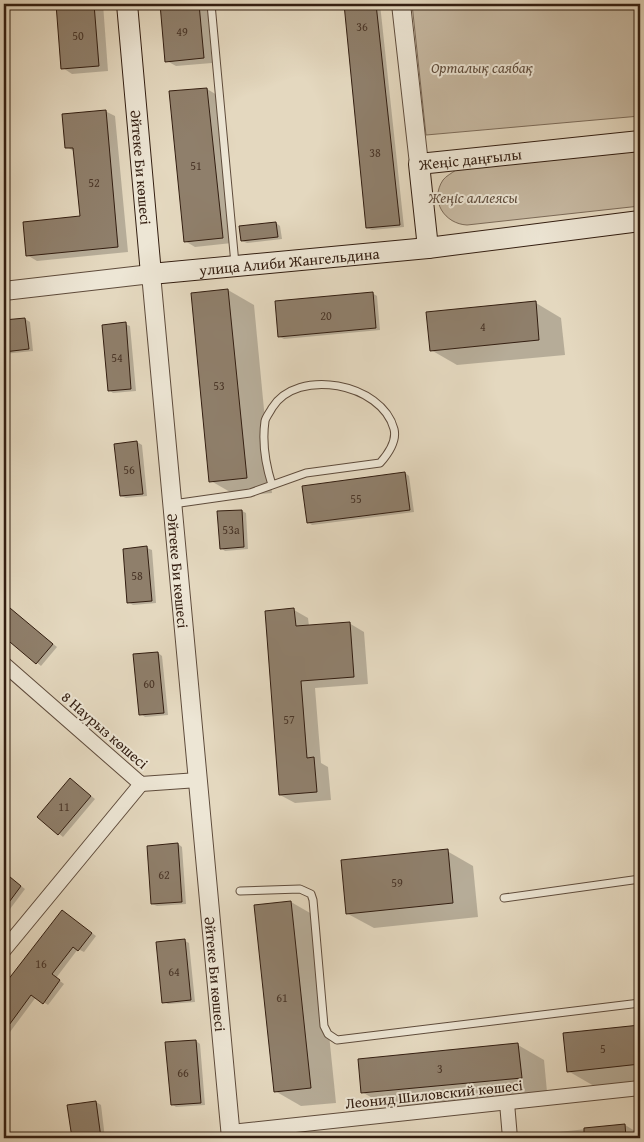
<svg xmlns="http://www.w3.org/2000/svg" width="644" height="1142" viewBox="0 0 644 1142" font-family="'Gentium Book Plus',serif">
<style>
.green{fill:#c6b8a1;stroke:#7c6b59}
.shadow{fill:#0003}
.building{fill:#8f7f6b;stroke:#331e11}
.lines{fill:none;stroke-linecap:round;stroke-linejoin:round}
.service-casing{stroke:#5f4c3c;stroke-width:9}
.minor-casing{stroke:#5f4c3c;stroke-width:16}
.tertiary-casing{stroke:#5f4c3c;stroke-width:20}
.secondary-casing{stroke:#331e11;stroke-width:22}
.service{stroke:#ede6d5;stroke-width:7}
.minor{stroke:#ede6d5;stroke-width:14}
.tertiary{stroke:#ede6d5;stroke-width:18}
.secondary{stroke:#ede6d5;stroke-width:20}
.labels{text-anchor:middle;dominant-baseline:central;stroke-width:4;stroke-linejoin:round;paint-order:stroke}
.number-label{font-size:12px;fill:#4a3628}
.park-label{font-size:15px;font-style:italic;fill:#5f4c3c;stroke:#ede6d5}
.street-label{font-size:15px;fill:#331e11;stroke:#ede6d5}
</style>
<rect width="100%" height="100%" fill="#e4d8bf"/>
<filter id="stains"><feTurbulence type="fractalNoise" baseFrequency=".004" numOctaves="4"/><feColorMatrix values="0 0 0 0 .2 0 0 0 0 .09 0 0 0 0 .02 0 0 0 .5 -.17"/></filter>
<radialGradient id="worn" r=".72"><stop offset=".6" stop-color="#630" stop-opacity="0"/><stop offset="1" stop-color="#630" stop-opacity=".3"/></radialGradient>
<g class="green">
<path d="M412,4H640V116L426,135Z"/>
<path d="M640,151V206L467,225C445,224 429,201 443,180C446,176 452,173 456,170Z"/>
</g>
<g class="shadow">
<path d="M58,4H103L108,71L72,74L63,68Z"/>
<path d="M161,4H207L212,63L176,66L167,61Z"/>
<path d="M345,4H380L404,227L372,230L367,228Z"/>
<path d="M207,89L217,95L232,243L195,247L185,241L170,93Z"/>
<path d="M105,111L115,116L128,252L37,261L27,255L81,217L75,152L67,147Z"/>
<path d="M276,223L280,226L282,239L247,243L242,241Z"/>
<path d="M228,290L254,305L272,493L237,496L211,481L192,294Z"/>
<path d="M372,293L377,296L380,330L284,339L280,337Z"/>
<path d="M536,303L561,318L565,355L457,365L431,350Z"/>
<path d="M25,319L30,322L33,351L4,354V322Z"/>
<path d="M125,324L130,326L136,391L113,393L109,390Z"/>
<path d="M137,442L142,445L147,496L126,498L121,496Z"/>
<path d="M405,473L409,476L414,512L312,525L308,522Z"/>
<path d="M242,511L246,513L248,549L225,551L221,548Z"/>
<path d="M147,548L152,550L156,603L133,605L128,602Z"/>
<path d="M6,606L57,647L41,666L4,635V609Z"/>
<path d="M294,610L308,618L309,626L349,623L364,632L368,684L315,688L321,763L328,767L331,800L295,803L280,795Z"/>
<path d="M158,653L162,656L168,715L145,717L141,714Z"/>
<path d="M74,782L95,799L63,837L39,817Z"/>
<path d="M178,844L182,847L186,904L157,906L152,904Z"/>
<path d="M447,851L473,866L478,917L374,928L348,914Z"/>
<path d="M4,873L25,889L4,917Z"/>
<path d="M291,902L317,917L336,1103L301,1106L275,1091Z"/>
<path d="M66,914L96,936L84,952L78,949L56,978L64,984L48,1005L36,997L4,1040V994Z"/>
<path d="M185,941L189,943L195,1002L168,1004L164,1002Z"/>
<path d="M640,1026V1081L594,1086L568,1071L565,1034Z"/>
<path d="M196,1041L200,1044L205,1105L176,1107L172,1104Z"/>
<path d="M518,1045L544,1060L547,1092L388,1107L362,1092Z"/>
<path d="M96,1102L101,1105L105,1138H73L68,1106Z"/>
<path d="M625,1125L640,1134V1138H540L539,1134Z"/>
</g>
<g class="building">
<path d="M56,4H94L99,66L61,69Z"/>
<path d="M160,4H199L204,58L165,62Z"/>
<path d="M344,4H376L400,225L366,228Z"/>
<path d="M207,88L223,238L184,242L169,91Z"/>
<path d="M106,110L118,247L26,256L23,222L80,216L73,148H65L62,114Z"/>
<path d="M276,222L278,237L241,241L239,226Z"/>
<path d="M228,289L247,478L209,482L191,293Z"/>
<path d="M373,292L376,328L278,337L275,301Z"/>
<path d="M536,301L539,340L430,351L426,312Z"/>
<path d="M25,318L29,349L4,352V320Z"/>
<path d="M126,322L131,389L108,391L102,325Z"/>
<path d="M137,441L143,494L120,496L114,444Z"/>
<path d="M405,472L410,510L307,523L302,486Z"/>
<path d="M242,510L244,547L220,549L217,511Z"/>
<path d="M147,546L152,601L127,603L123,549Z"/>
<path d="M4,603L53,644L36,664L4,637Z"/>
<path d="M294,608L296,626L350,622L354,677L301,681L307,758L314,757L317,792L279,795L265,611Z"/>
<path d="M158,652L164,713L139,715L133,654Z"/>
<path d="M70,778L91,796L58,835L37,817Z"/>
<path d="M178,843L182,902L151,904L147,846Z"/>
<path d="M448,849L453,903L346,914L341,860Z"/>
<path d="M4,872L21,886L4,909Z"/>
<path d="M291,901L311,1088L274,1092L254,905Z"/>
<path d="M62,910L92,933L78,951L73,947L52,974L60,980L43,1004L31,995L4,1032V985Z"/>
<path d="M185,939L191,1000L162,1003L156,942Z"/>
<path d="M640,1025V1064L567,1072L563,1033Z"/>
<path d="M196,1040L201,1103L171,1105L165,1042Z"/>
<path d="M518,1043L522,1078L361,1093L358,1059Z"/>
<path d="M96,1101L101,1138H72L67,1105Z"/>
<path d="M625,1124L626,1138H584V1128Z"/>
</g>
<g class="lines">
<g class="service-casing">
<g id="service">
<path d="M211,4L235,264"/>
<path d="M4,278L8,290"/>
<path d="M173,504L250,493L306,473L380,463C388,454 397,441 394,429C382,383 297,367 272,408C270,412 266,417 265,421C262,442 266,466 272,485"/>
<path d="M240,891L300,889L311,894L313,900L324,1026L328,1034L337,1040L640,1003"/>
<path d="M504,898L640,879"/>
</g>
</g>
<g class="minor-casing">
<g id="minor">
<path d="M4,664L141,784L198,780"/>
<path d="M4,950L141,784"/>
<path d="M507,1103L510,1138"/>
<path d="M231,1132L640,1088"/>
</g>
</g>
<g class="tertiary-casing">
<g id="tertiary">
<path d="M401,4L419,164"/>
<path id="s1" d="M4,291L151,274L231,1138"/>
</g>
</g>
<g class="secondary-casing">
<g id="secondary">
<path id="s2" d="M127,4L151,274L428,248L640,221"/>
<path id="s3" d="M428,248L419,164L640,141"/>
</g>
</g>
<use href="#service" class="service"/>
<use href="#minor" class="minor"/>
<use href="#tertiary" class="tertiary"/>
<use href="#secondary" class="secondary"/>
</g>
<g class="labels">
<g class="number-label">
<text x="362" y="26">36</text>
<text x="182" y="31">49</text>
<text x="78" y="35">50</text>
<text x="375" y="152">38</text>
<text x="196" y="165">51</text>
<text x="94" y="182">52</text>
<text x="326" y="315">20</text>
<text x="483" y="326">4</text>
<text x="117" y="357">54</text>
<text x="219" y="385">53</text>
<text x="129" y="469">56</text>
<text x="356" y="498">55</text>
<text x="231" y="529">53а</text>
<text x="137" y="575">58</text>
<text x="149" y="683">60</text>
<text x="289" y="719">57</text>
<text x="64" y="806">11</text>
<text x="164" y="874">62</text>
<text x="397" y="882">59</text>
<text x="41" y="963">16</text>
<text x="174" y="971">64</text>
<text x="282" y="997">61</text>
<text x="603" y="1048">5</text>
<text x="440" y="1068">3</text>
<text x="183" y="1072">66</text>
</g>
<g class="park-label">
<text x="482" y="67">Орталық саябақ</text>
<text x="473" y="197">Жеңіс аллеясы</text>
</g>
<g class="street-label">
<text stroke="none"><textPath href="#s3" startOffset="136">Жеңіс даңғылы</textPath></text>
<text stroke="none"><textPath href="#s2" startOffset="164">Әйтеке Би көшесі</textPath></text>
<text stroke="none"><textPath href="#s2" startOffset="410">улица Алиби Жангельдина</textPath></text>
<text stroke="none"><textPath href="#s1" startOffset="446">Әйтеке Би көшесі</textPath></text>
<text transform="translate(105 730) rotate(41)">8 Наурыз көшесі</text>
<text stroke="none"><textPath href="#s1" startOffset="851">Әйтеке Би көшесі</textPath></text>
<text transform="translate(434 1094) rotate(-6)">Леонид Шиловский көшесі</text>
</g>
</g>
<rect width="644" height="1142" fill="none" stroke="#e4d8bf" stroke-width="20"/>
<rect x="5" y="5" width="634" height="1132" fill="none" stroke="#331e11" stroke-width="2.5"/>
<rect x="10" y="10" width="624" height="1122" fill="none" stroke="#331e11"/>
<rect width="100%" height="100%" filter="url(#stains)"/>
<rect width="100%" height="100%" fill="url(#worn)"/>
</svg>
